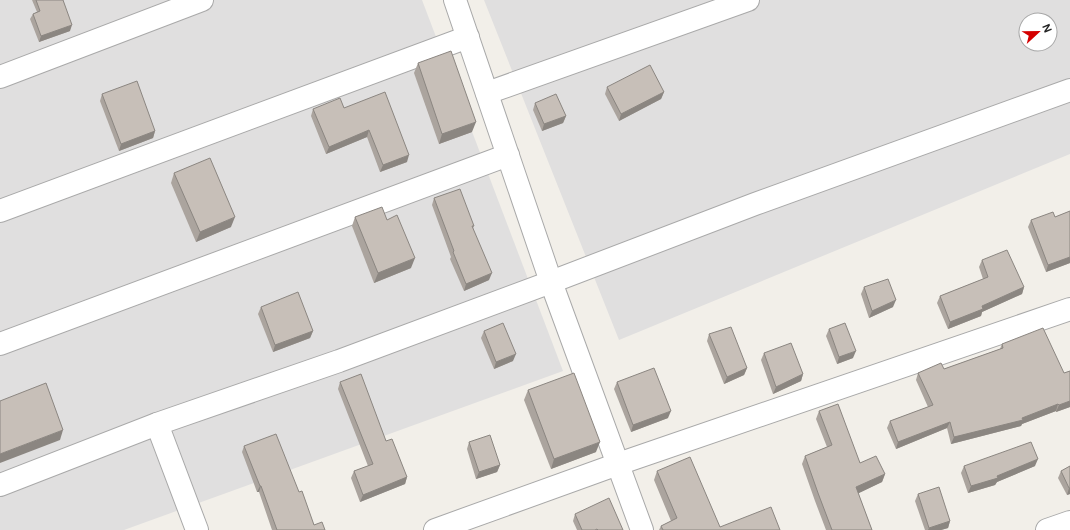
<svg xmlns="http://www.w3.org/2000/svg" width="1070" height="530" viewBox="0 0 1070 530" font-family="'DM Sans',sans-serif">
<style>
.residential{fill:#e0dfdf;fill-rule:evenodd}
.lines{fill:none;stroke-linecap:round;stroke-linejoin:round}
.street-casing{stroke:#a9a9a9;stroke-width:24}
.street{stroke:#fff;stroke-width:22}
.wall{fill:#aba49e}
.shaded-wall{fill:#8b8681}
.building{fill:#c7bfb8;stroke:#8b8681}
</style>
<rect width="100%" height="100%" fill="#f2efe9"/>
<g class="residential">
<path d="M0,0H422L563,371L124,530H0Z"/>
<path d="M484,0H1070V154L619,340ZM1026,20H1050V44H1026Z"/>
</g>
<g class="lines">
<g class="street-casing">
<g id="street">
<path d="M455,0L551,282L642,530"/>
<path d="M0,77L202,0"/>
<path d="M487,93L748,0"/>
<path d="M0,211L468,37"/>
<path d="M0,344L508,155"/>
<path d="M157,424L197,530"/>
<path d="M0,485L157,424L339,361L551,282L755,204L1070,90"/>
<path d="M435,530L618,464L1070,309"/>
<path d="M1047,530L1070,522"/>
</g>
</g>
<use href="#street" class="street"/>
</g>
<g class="wall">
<path d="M32,0H63L70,31L39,42L30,19L33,14L37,12Z"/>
<path d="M418,63L472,132L439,144L414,73Z"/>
<path d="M607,87L664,92L661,99L619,121L605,94Z"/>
<path d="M102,94L155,131L153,138L119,151L100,101Z"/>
<path d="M535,103L566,116L563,123L542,131L533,110Z"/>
<path d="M344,108L407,162L380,172L367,137L326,154L311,116L313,109Z"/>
<path d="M174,173L231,227L196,242L171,183Z"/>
<path d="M434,198L474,226L473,228L489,280L464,291L450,259L451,257L432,205Z"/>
<path d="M1070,211V263L1046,272L1028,227L1031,220L1055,217Z"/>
<path d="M355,217L387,220L411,268L374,283L352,226Z"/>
<path d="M982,260L1024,287L1022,294L982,312L981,316L948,329L937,303L940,296L983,279L979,267Z"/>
<path d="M864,287L893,307L869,318L861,294Z"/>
<path d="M261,307L313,331L310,338L273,352L258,314Z"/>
<path d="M829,329L853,358L837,364L826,336Z"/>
<path d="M484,331L513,361L494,369L481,338Z"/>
<path d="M709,334L747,368L744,375L724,384L707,341Z"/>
<path d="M1002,344L1064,373L1070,371V407L1056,412V411L1022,424L1021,426L951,444L947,428L896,449L887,428L890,421L928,407L916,380L918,373L944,369L1000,349Z"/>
<path d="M764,353L803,374L801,381L773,394L761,360Z"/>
<path d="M340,382L386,441L407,477L405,484L360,502L351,478L354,471L368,466L338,389Z"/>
<path d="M617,382L668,418L631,432L614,389Z"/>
<path d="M528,390L596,452L551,469L524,400Z"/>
<path d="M819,411L860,463L885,474L882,482L858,493L872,530H826L815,501L802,464L805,456L827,447L816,419Z"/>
<path d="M469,442L500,465L497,472L476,479L467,449Z"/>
<path d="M244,446L299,492L314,525L325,530H272L259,492H257L242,452Z"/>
<path d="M964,466H1035L997,482L995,485L968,493L961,473Z"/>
<path d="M1070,466V494L1067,495L1058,478L1061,471Z"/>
<path d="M657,471L720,527L780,530H659L661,526L671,521L654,480Z"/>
<path d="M918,494L950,521L948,528L941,530H925L915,501Z"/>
<path d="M575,514L623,530H577L573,521Z"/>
</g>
<g class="shaded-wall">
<path d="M72,25L70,31L39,42L41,36Z"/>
<path d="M664,92L661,99L619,121L621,114Z"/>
<path d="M566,116L563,123L542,131L544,124Z"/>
<path d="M476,122L472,132L439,144L442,134Z"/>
<path d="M369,130L367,137L326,154L329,147Z"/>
<path d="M155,131L153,138L119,151L121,144Z"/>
<path d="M409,155L407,162L380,172L383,165Z"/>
<path d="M235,217L231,227L196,242L200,232Z"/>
<path d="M1070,257V263L1046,272L1048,265Z"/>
<path d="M415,258L411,268L374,283L378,273Z"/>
<path d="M492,273L489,280L464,291L466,284Z"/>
<path d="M1024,287L1022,294L982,312L981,316L948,329L950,322L982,306Z"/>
<path d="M896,300L893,307L869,318L872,311Z"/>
<path d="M313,331L310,338L273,352L275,345Z"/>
<path d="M856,351L853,358L837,364L839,357Z"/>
<path d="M516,354L513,361L494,369L496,362Z"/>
<path d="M747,368L744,375L724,384L727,377Z"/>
<path d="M803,374L801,381L773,394L776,387Z"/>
<path d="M1070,401V407L1056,412L1059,405Z"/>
<path d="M1058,404L1056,411L1022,424L1021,426L951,444L954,437L1022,418Z"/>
<path d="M671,411L668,418L631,432L633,425Z"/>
<path d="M950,422L947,428L896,449L898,442Z"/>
<path d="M63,430L60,440L0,463V454Z"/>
<path d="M600,442L596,452L551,469L554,459Z"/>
<path d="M1038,459L1035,466L997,482L995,485L968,493L971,486Z"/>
<path d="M500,465L497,472L476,479L479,472Z"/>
<path d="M885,474L882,482L853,496L856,487Z"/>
<path d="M407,477L405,484L360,502L363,495Z"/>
<path d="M260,486H261L259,492H257Z"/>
<path d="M1069,488H1070V494L1067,495Z"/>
<path d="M950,521L948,528L941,530H928L929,528Z"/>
</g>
<g class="building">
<path d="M36,0H63L72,25L41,36L33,14L40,11Z"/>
<path d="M451,51L476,122L442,134L418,63Z"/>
<path d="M650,65L664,92L621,114L607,87Z"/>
<path d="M137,81L155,131L121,144L102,94Z"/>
<path d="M385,92L409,155L383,165L369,130L329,147L313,109L340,98L344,108Z"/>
<path d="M556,94L566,116L544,124L535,103Z"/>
<path d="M210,158L235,217L200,232L174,173Z"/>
<path d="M460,189L474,226H472L492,273L466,284L453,252L454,251L434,198Z"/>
<path d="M382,207L387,220L397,215L415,258L378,273L355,217Z"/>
<path d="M1070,211V257L1048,265L1031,220L1053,212L1055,217Z"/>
<path d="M1007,250L1024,287L982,306L983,309L950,322L940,296L988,277L982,260Z"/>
<path d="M888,279L896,300L872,311L864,287Z"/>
<path d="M298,292L313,331L275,345L261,307Z"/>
<path d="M503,323L516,354L496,362L484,331Z"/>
<path d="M845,323L856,351L839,357L829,329Z"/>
<path d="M731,327L747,368L727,377L709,334Z"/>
<path d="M1043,328L1064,373L1070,371V401L1059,405L1058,404L1022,418L1023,420L954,437L950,422L898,442L890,421L933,405L918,373L941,363L944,369L1003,348L1002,344Z"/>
<path d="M791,343L803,374L776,387L764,353Z"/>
<path d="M654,368L671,411L633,425L617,382Z"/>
<path d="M574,373L600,442L554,459L528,390Z"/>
<path d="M361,374L386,441L392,439L407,477L363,495L354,471L373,464L340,382Z"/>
<path d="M46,383L63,430L0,454V401Z"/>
<path d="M838,404L860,463L876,456L885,474L856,487L872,530H832L818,493L805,456L832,445L819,411Z"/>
<path d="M276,434L299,492L302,491L314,525L322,522L325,530H277L261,486H260L244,446Z"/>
<path d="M490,435L500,465L479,472L469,442Z"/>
<path d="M1031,442L1038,459L997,476L998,478L971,486L964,466Z"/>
<path d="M690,457L720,527L771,507L780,530H663L661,526L677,518L657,471Z"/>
<path d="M1070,466V488H1069L1061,471Z"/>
<path d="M939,487L950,521L929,528L918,494Z"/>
<path d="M609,498L623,530H598L597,529L595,530H582L575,514Z"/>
</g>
<g transform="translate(1038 32) rotate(68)"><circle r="19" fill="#ffffff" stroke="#a7a7a7"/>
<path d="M0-3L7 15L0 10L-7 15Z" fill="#d40000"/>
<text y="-6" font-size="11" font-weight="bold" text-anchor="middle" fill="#222222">N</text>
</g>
</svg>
